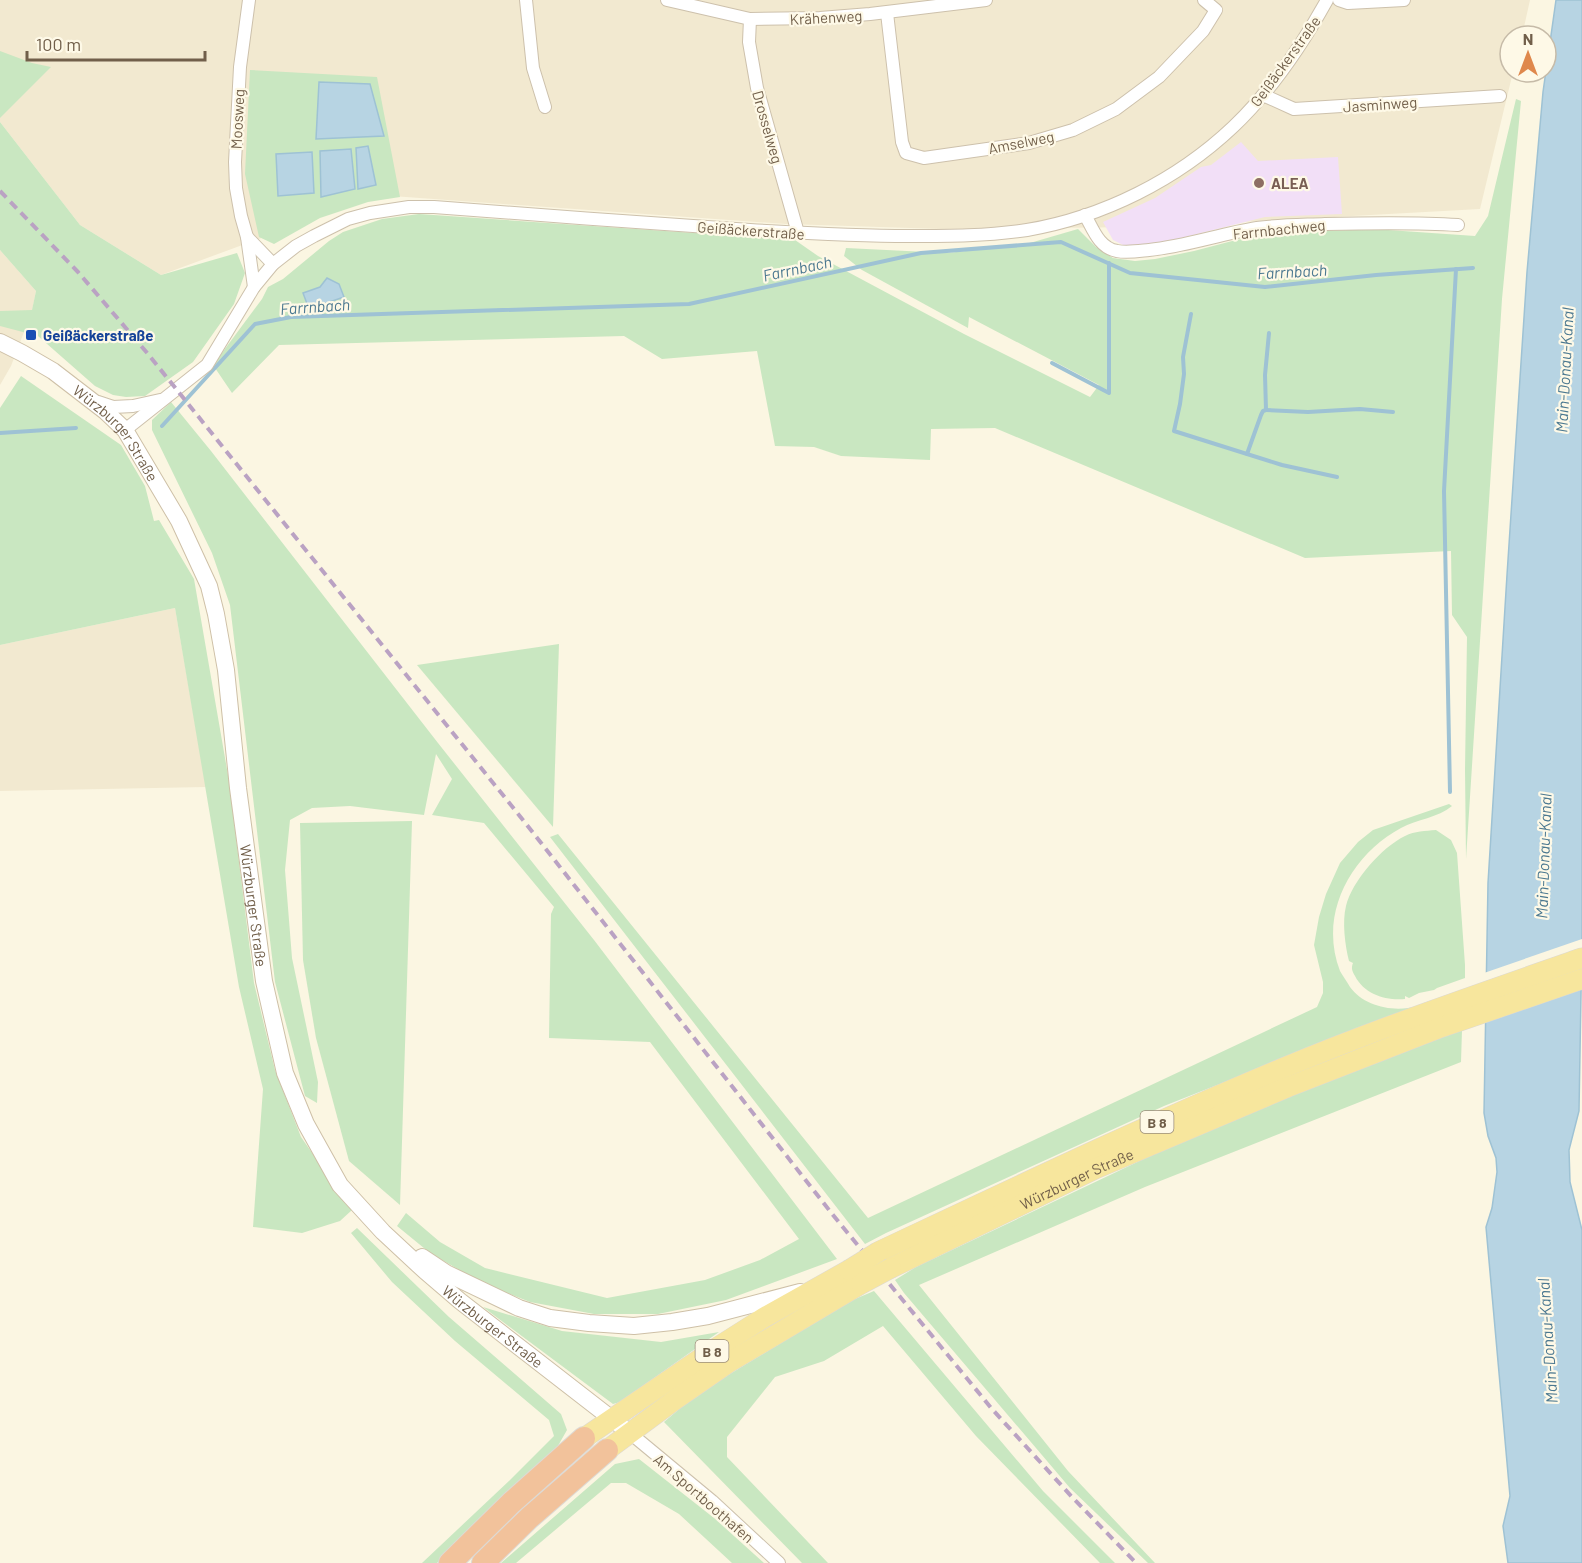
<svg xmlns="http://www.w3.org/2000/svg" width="1582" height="1563" viewBox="0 0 1582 1563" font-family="Barlow,sans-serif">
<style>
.residential{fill:#f2e9d0}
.education{fill:#f2dff7}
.green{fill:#c9e7c1}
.water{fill:#b7d4e3;stroke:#9ec2d4;stroke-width:1.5}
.pier{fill:#fbf6e2}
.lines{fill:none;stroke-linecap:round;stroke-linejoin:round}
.stream{stroke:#9ec2d4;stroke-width:4}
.street-casing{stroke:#cdc1ac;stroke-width:14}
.secondary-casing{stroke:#cec0a7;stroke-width:18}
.primary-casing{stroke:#ddd9d4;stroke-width:21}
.highway-casing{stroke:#ddd9d4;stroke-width:24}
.street{stroke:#fff;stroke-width:12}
.secondary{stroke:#fff;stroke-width:16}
.primary{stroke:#f7e69d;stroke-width:20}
.highway{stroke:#f2c29b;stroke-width:22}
.rail{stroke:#baa2c3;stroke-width:4;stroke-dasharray:9 6;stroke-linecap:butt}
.primary-bridge-casing{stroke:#ddd9d4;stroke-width:21;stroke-linecap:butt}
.primary-bridge{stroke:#f7e69d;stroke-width:20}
.education-dot{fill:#8d6e63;stroke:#fef9e7;stroke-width:2}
.transit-dot{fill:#1a4fb4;stroke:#fef9e7;stroke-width:2}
.labels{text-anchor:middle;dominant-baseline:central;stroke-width:4.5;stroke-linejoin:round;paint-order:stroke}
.shield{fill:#fef9e7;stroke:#9b8d79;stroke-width:1.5}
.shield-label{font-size:14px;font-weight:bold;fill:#715f4a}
.street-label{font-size:15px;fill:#715f4a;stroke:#fef9e7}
.education-label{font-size:15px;font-weight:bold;fill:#785e54;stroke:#fef9e7;text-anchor:start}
.transit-label{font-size:15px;font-weight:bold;fill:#164399;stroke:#fef9e7;text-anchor:start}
.water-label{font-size:16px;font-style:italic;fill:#4b7890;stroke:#fef9e7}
</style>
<rect width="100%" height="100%" fill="#fbf6e2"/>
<g class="residential">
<path d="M0,0H1530L1522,36H1510V72H1513L1480,209L1148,227L942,229L786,224L378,195L161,275L80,225L0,122Z"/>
<path d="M0,250L36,291L32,311L11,366L0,385Z"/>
<path d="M175,608L206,787L0,791V645Z"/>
</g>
<path class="education" d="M1241,142L1258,161L1338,157L1342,214L1265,217L1173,240L1129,248L1113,240L1103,222L1155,198L1201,167L1211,165Z"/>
<g class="green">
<path d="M0,51L32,63L51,67L0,118Z"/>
<path d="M250,70L377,77L400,197L368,202L320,218L274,244L259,237L245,174Z"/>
<path d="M1516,99L1521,101L1502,299L1466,859L1465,770L1467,637L1452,615L1451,551L1305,558L995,428L931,429L930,460L841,456L814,447L775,446L757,351L662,359L624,336L279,345L232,393L213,365L262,299L268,287L283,279L329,241L343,232L382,219L419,214L795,240L818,256L964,334L1090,397L1099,385L969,317L968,328L862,270L844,256L846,248L947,253L1023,245L1078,229L1096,247L1113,258L1135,261L1155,259L1194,251L1236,240L1276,233L1374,229L1475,236L1488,216Z"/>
<path d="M0,122L80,225L161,275L237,253L245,273L234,304L193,362L145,396L126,397L113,395L95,386L38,336L0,326V311L32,310L36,291L0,250Z"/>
<path d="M21,376L121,445L145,486L154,521L159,520L194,579L229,781L254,983L275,1070L301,1137L352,1210L340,1221L302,1233L253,1227L263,1089L239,987L175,608L0,645V408Z"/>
<path d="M171,402L211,451L438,743L594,940L837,1259L726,1300L658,1314H594L530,1302L482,1283L430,1253L397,1226L406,1213L440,1242L485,1268L607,1298L705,1280L760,1260L799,1239L650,1042L549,1038L551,914L554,907L484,823L432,815L452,779L436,754L424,815L350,806L312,808L290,820L285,870L292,958L318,1082L317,1103L305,1096L275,982L230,605L212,553L152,430V420Z"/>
<path d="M559,644L553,827L417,665Z"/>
<path d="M1449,804L1452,806C1438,818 1417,819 1401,828C1351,855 1318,914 1340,971C1343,976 1347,982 1350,987C1362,1004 1387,1011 1408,1008C1415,1007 1423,1004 1430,1001L1164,1106L886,1233L865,1244L550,837L558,834L868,1218L1317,1007L1323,993V982L1314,945L1319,917L1326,894L1340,863L1358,842L1373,830Z"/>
<path d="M412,821L400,1205L349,1161L316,1038L303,960L300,823Z"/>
<path d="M1436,830L1451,840L1457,853L1465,965V978L1437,988L1434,990L1419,993L1409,998L1405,996V999C1386,1001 1364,994 1355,976C1352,971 1351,968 1353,963L1349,961C1345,945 1342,922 1346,906C1352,881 1382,847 1405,836C1415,831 1425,831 1436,830Z"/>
<path d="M1462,1030L1461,1062L1145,1187L919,1285L1068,1471L1155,1563H1148L1070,1488L904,1293L895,1280L916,1267L1167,1148L1344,1074Z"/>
<path d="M357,1228L449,1317L561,1414L567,1430L555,1451L437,1563H422L510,1480L554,1436L549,1420L455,1341L392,1282L351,1233Z"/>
<path d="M874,1291L1043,1491L1115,1563H1100L976,1436L883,1326L824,1361L775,1377L727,1437V1457L828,1563H802L664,1422L697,1394L848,1302Z"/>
<path d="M483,1307L562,1331L661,1342L719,1332L620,1402L613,1404Z"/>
<path d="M639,1459L714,1518L764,1563H732L679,1514L626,1483H611L516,1563H501L615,1464Z"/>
</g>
<g class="water">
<path d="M1556,0H1582V936L1579,1111L1569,1150L1570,1182L1582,1230V1563H1508L1503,1526L1510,1496L1486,1227L1492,1208L1497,1172L1496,1158L1488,1136L1484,1113L1488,883L1507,575L1527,272L1543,92Z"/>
<path d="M319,82L370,84L384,136L316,139Z"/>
<path d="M368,146L376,185L358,189L356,148Z"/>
<path d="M351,149L355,189L321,197L320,151Z"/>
<path d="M312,152L314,193L278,196L276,154Z"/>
<path d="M327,278L339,284L344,297L309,309L303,293L320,287Z"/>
</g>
<path class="pier" d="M1582,939V988L1483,1023L1484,973Z"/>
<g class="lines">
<g class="stream">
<path d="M1191,314L1183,357L1184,374L1180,404L1174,431L1282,465L1337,477"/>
<path d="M1052,363L1109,393V263"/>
<path d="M1266,410L1308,412L1360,409L1393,412"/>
<path d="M162,426L255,324L291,317L689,304L921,253L1061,242L1130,273L1265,287L1376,275L1473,268"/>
<path d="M0,433L76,428"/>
<path d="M1247,454L1261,415L1263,411L1266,410L1265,375L1269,333"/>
<path d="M1450,792L1444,491L1456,269"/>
</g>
<g class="street-casing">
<g id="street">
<path d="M249,0L240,67L235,162L236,188L241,216L247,237L254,287"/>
<path d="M526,0L533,68L545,107"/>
<path d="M667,0L750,19L820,18L870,14L986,0"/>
<path d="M1339,0L1348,3L1404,0"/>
<path d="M887,13L902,142L906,153L924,158L1029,143L1073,130L1116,109L1159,77L1203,31L1216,10L1204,0"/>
<path d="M750,19L749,42L757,88L798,233"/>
<path d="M1263,95L1294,109L1500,96"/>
<path d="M1085,215C1093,229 1099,248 1117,251C1127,253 1139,251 1149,250C1186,246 1220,234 1257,228C1279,225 1302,225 1325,224C1369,223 1414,222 1458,225"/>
<path d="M247,237L273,264"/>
<path d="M98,402L113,407L133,406L160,400"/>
<path d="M125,430L207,365L254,287L273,264L296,246L314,236L348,219L370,213L409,207H434C539,215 645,223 750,230C803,233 856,236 909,236C948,236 988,236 1027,230C1103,217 1177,180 1233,127C1271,91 1302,45 1327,0"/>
<path d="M630,1433L712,1501L779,1563"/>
</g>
</g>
<g class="secondary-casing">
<g id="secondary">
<path id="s1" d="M0,342L22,353L53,371L105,411L125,430L179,521L209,586L216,614L226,670L238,788L264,981L285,1073L306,1124L340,1185L383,1232L425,1271L460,1301L630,1433"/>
<path d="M422,1257L446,1273L519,1308L550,1318L589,1323L634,1326L672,1322L708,1316L800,1292"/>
</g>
</g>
<g class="primary-casing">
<g id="primary">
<path d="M878,1252C1012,1189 1146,1125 1283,1068C1381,1027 1482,993 1582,958"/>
<path id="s2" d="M891,1268L1097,1168L1288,1087L1442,1027L1582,979"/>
<path d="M584,1438L713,1350L765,1317L849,1270"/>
<path d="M607,1450L676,1399L728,1363L861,1284"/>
</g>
</g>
<g class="highway-casing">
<g id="highway">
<path d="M450,1563L511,1503L584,1438"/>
<path d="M483,1563L529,1518L607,1450"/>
</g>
</g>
<use href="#street" class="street"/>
<use href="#secondary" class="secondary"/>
<use href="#primary" class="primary"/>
<use href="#highway" class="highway"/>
<path class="rail" d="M0,191L78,272L148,354L527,825L833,1215L992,1409L1072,1497L1136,1563"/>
<g class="primary-bridge-casing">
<g id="primary-bridge">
<path d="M849,1270L878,1252"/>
<path d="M861,1284L891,1268"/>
</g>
</g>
<use href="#primary-bridge" class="primary-bridge"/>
</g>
<circle class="education-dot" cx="1259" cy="183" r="6"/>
<rect class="transit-dot" x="25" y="329" width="12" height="12" rx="3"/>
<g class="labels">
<g class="shield">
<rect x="1140.5" y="1111" width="33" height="22" rx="4.5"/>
<rect x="695.5" y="1340" width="33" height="22" rx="4.5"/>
</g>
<g class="shield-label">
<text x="1157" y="1122">B 8</text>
<text x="712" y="1351">B 8</text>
</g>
<g class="street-label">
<text transform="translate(826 17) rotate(-3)">Krähenweg</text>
<text transform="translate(1285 61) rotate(-54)">Geißäckerstraße</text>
<text transform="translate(1380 104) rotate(-4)">Jasminweg</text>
<text transform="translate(237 119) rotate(-87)">Moosweg</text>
<text transform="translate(768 127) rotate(74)">Drosselweg</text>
<text transform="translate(1021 142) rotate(-11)">Amselweg</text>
<text transform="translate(1279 229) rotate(-6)">Farrnbachweg</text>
<text transform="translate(751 230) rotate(4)">Geißäckerstraße</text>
<text stroke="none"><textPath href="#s1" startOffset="150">Würzburger Straße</textPath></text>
<text stroke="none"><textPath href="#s1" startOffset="654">Würzburger Straße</textPath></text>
<text stroke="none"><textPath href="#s2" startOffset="206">Würzburger Straße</textPath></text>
<text stroke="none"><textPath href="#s1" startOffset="1158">Würzburger Straße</textPath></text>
<text transform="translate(704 1498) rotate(41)">Am Sportboothafen</text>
</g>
<g class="education-label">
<text x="1271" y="183">ALEA</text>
</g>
<g class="transit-label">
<text x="43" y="335">Geißäckerstraße</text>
</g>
<g class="water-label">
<text transform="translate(797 268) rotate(-12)">Farrnbach</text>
<text transform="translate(1292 271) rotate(-3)">Farrnbach</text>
<text transform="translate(315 306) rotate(-4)">Farrnbach</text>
<text transform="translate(1564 370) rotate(-87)">Main-Donau-Kanal</text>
<text transform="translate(1543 856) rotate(-88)">Main-Donau-Kanal</text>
<text transform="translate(1547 1341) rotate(-94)">Main-Donau-Kanal</text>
</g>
</g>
<g transform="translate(1528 54)"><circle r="28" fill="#fef9e7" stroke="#c6bba8" stroke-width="1.5"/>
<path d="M0-4.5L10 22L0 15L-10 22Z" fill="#df884c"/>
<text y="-9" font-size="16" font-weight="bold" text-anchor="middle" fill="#715f4a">N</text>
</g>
<path d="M27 51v9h178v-9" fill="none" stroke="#715f4a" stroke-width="3"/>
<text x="36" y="51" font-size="18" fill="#715f4a" stroke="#fef9e7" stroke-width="4.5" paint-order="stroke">100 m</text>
</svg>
